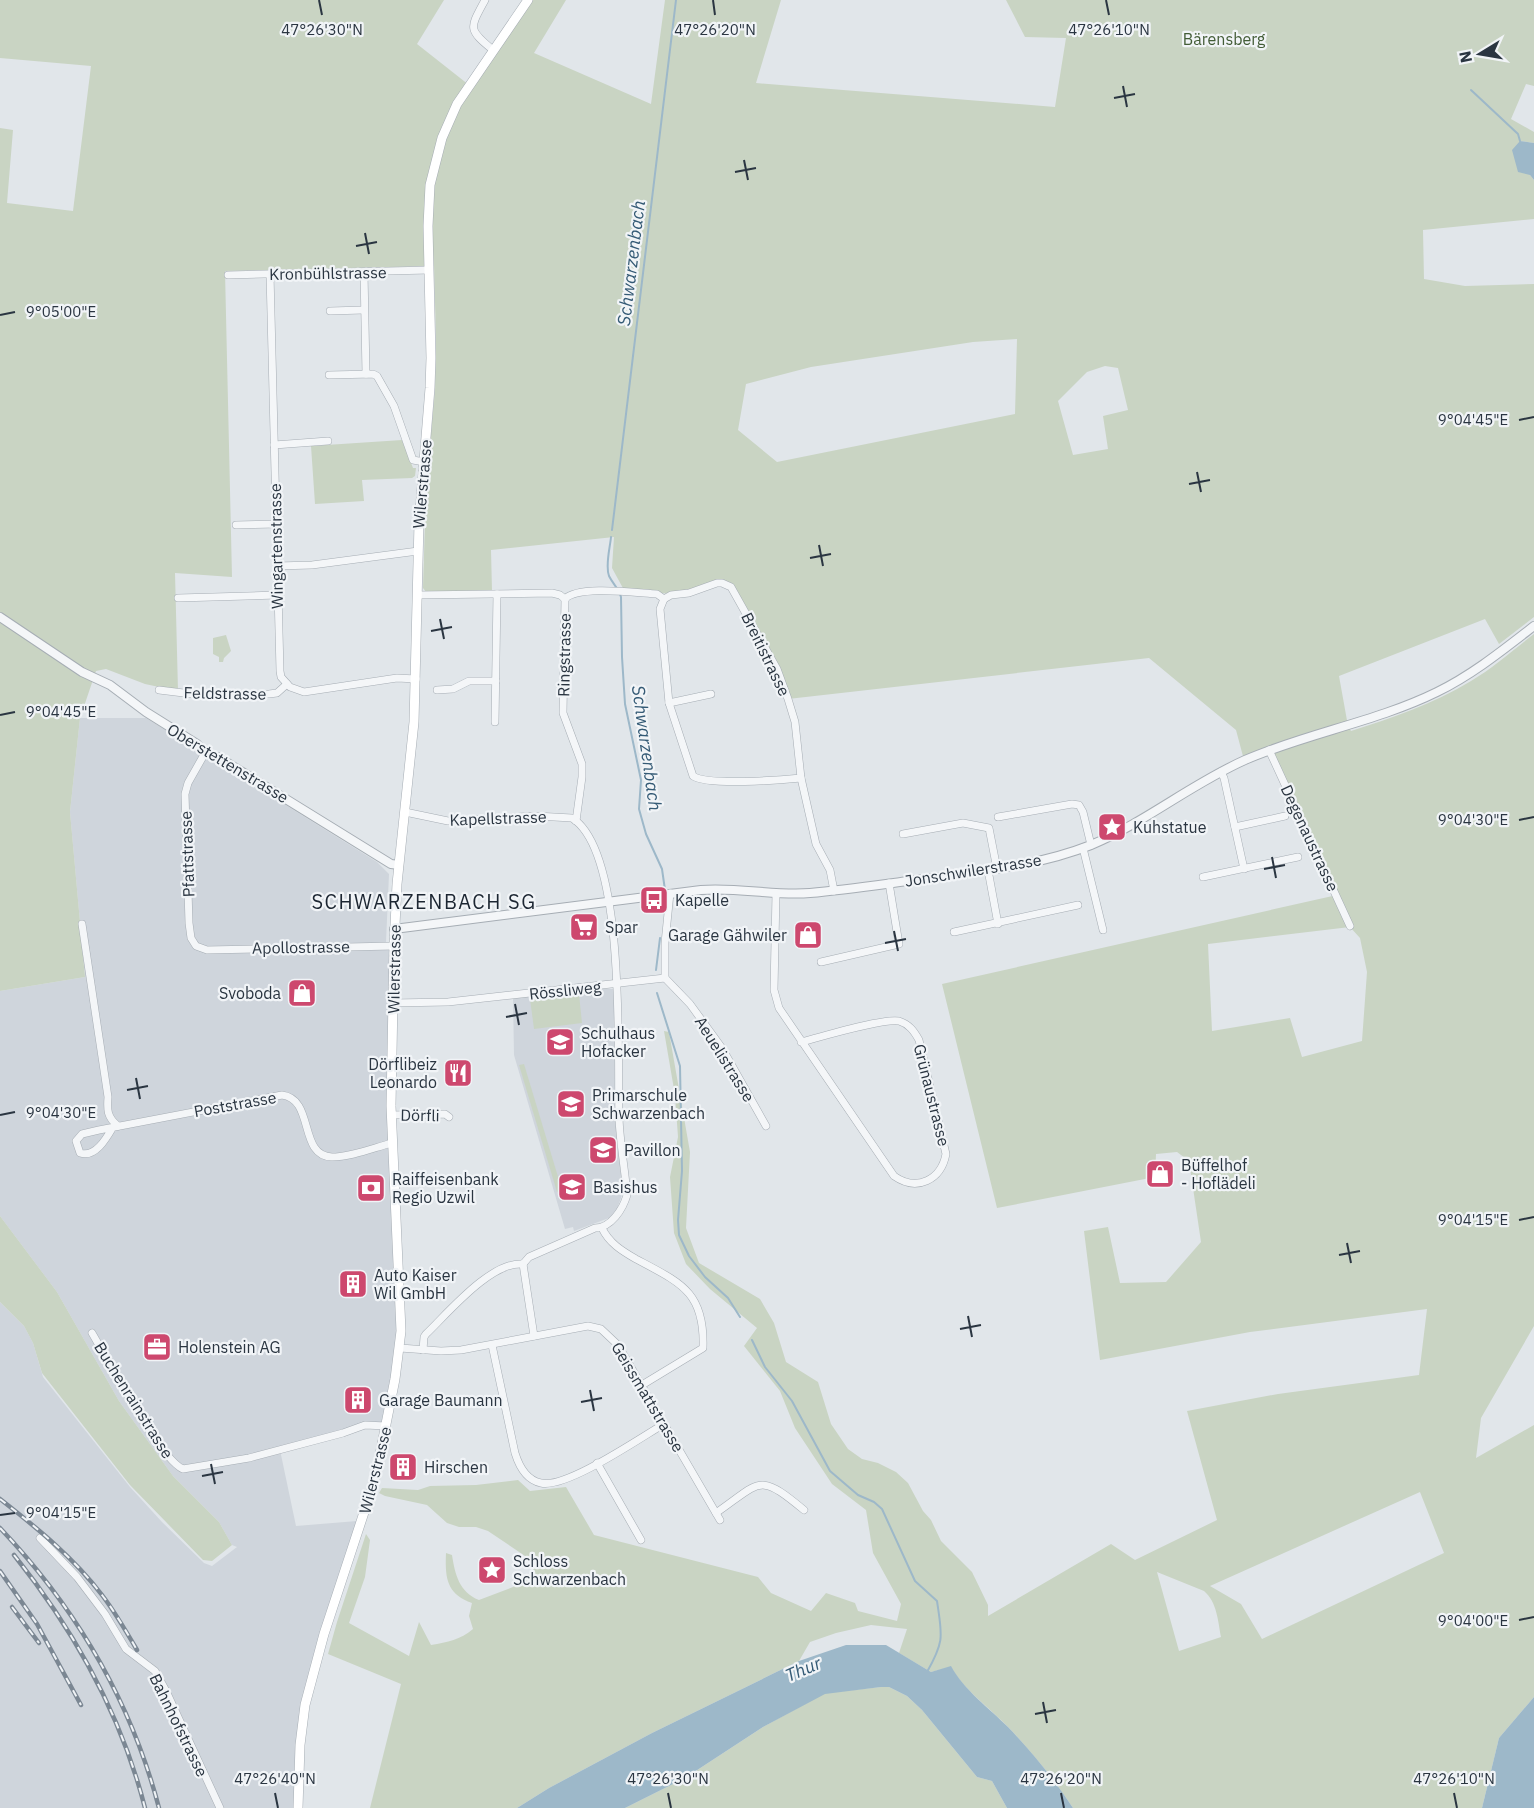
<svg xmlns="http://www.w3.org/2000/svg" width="1534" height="1808" viewBox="0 0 1534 1808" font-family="'IBM Plex Sans',sans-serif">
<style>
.built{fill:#cfd5dc}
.green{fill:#c9d4c3;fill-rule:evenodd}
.water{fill:#9db8c9}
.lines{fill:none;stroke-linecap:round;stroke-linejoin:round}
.stream{stroke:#9db8c9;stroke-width:2}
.minor-casing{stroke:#a6adb4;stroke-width:8}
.tertiary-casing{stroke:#a6adb4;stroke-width:10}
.secondary-casing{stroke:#a6adb4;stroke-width:10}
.minor{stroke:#f4f6f8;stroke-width:7}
.tertiary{stroke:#f4f6f8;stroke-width:8}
.secondary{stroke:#fff;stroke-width:9}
.rail-casing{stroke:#7b8793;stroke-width:4.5}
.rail{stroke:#f1f4f7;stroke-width:2;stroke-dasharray:7;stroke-linecap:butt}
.ticks{fill:none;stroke:#2a3541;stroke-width:2}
.labels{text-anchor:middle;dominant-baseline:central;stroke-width:4.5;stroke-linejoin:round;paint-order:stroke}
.park-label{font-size:16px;fill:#435d37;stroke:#f1f4f7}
.street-label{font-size:16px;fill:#2a3541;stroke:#f1f4f7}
.poi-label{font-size:16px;fill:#2a3541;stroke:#f1f4f7;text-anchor:start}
.water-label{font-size:18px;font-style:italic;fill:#345a75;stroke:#f1f4f7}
.quarter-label{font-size:20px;letter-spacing:1.5px;fill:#1c2632;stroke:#f1f4f7}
.ticks-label{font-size:15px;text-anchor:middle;fill:#2a3541;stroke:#f1f4f7;stroke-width:4.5;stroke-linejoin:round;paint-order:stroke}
</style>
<rect width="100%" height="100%" fill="#e1e6ea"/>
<g class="built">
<path d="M80,718H146L377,862L389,874L386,942L334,946H394L391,1068L401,1313L386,1426L376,1424L280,1450L296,1526L357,1521L305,1705L298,1808H0V1302L24,1326L33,1343L43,1377L130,1487L162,1522L204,1563L212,1566L237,1547L232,1545L219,1522L173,1476L119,1401L57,1292L0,1216V991L85,977L70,812Z"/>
<path d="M580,989H614L615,1119L623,1192L617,1209L609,1218L574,1231L573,1227L565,1229L514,1055L513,998Z"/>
</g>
<g class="green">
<path d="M0,0H444L417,44L469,85L529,0H566L534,53L651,104L665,0H781L756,83L1055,107L1066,38L1025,37L1006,0H1534V86L1526,84L1511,119L1534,132V143L1520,141L1530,175L1534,180V219L1423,230L1424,279L1465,286L1534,284V617L1499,644L1485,619L1339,676L1348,726L1351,731C1392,718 1433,704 1471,681C1493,668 1513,650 1534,634V1326L1481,1418L1476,1458L1534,1425V1697L1499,1738L1482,1808H1073C1054,1779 1032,1752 1009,1728C990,1708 964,1690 951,1667L931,1672L899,1653L907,1629L871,1625L836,1633L810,1642L799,1661L652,1733L549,1788L517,1808H370L401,1684L328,1654L337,1622L366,1534L370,1540L365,1577L349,1623L409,1656L419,1622L431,1645C448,1642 460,1640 473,1629L469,1616L472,1603C446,1594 445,1577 446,1553L452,1555C455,1574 459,1592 479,1600L513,1587L534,1571L528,1558L488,1531L476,1527H459L447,1523L427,1505L385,1496L379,1493L382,1488L418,1490L430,1486L476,1485L518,1480L530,1491L566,1487L594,1535L758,1577L771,1593L811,1611L826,1593L855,1603L858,1611L897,1621L901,1604L873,1553L866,1510L832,1484L795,1428L780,1391L744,1346L757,1328L710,1289L686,1264L674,1233L670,1177L678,1137L675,1095L664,1031L669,1032L690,1152L686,1228L699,1263L760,1299L774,1323L786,1362L818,1382L831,1424L848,1449L862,1459L878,1463L896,1472L908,1483L923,1511L931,1520L941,1541L972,1572L988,1605V1616L1111,1544L1135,1560L1217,1520L1187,1411L1278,1394L1419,1375L1427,1309L1250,1332L1100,1360L1084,1231L1108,1227L1120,1283L1166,1282L1201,1242L1189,1161L1177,1152L1156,1154L1155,1177L997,1208L942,984L1337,895L1269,751L1244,760L1236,730L1149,658L788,699L735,591L722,583C712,586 701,591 690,592C671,596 644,591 624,590L612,568L614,537L491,550L492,591L426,592L423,588L426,488L435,390L436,339L434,266L225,271L232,577L175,573L178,691L145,684L106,669L96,671L80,718L70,812L85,977L0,991V128L13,130L7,203L73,211L91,66L0,58ZM1017,339L1015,414L777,462L738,430L746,384L811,367L973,342ZM1105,366L1118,368L1128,410L1103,416L1108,449L1073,455L1058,401L1087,372ZM1350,927L1360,938L1367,972L1362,1041L1302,1057L1290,1018L1212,1031L1208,944ZM1420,1492L1444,1553L1262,1639L1241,1604L1210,1586ZM1157,1572L1204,1591C1217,1602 1218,1621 1221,1637L1179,1651Z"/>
<path d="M402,440L413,468H416L415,476L412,478L362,480L364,501L315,504L311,446Z"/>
<path d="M226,635L231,651L224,658L223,662H219V657L213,654V638Z"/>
<path d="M579,994L582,1023L534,1029L530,999Z"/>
<path d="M524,1064L562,1190L557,1192L519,1065Z"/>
<path d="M0,1216L57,1292L119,1401L173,1476L219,1522L232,1545L212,1561L203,1560L130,1485L42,1373L33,1343L24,1326L0,1302Z"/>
<path d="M881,1687H889L907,1696L922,1710L977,1777L992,1781L1007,1808H625L685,1778L763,1727L825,1693Z"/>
</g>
<g class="water">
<path d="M1520,141L1534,143V180L1530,175L1518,172L1512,150Z"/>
<path d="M846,1645H886L931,1672L951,1666C964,1690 989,1708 1008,1727C1032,1752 1054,1779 1073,1808H1007L992,1781L977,1777L922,1710L907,1696L889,1687H881L825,1694L763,1727L685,1778L625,1808H517L549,1788L652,1733L799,1661Z"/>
<path d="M1534,1697V1808H1482L1499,1738Z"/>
</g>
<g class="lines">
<g class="stream">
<path d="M1471,90L1518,134L1520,141"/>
<path d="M612,530L676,0"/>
<path d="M611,537C610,548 605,566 609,576C613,584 619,589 621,597L622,657L625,704L641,780L639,809L646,834L662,869L665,890"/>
<path d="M656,970L660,938"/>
<path d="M657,993L680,1066L682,1171L678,1220L679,1235L689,1256L705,1277L728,1298L740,1317"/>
<path d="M752,1340L765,1367L792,1401L830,1471L858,1495L874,1502L882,1509L915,1581L937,1601C942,1636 945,1640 927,1672"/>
</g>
<g class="minor-casing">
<g id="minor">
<path d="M485,0C470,28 467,29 493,50"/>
<path d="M364,272L366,374"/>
<path d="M270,274L280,671L281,677L290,687L304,692L397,678L416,679"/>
<path d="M228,275L429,270"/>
<path d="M330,311L363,310"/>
<path d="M329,375L373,374L377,376L394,406L413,460L424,462"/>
<path d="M274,445L328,441"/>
<path d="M236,525L276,524"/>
<path d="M277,566L312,565L418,551"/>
<path d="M418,595L552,593L560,595L565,599"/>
<path d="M178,598L277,595"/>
<path d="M565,599C578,585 637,593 657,594L664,599L671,595L689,593L717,583H722L731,587L777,669L788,699L795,722L801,778L816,844L830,870L834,891"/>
<path d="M565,599L563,713L582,764V777L576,821"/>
<path d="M664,599L660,609L669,703L693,776C708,786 780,780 801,778"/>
<path d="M159,690L200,695L269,694L277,693L287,684"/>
<path d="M437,690L453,689L469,681H496"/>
<path d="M669,703L711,694"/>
<path d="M495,722L497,594"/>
<path d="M1269,750L1350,926"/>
<path d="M205,753L188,783L185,794L189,923L191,938L196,946L207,950L394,946"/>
<path d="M1221,772L1224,778L1244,869"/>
<path d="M405,812L448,821L536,816L572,818C627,852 617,1057 619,1118C620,1144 625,1169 627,1195C623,1209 611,1228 595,1228L529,1257L523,1264"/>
<path d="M998,817L1072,804L1079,805L1083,812L1091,845"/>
<path d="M1235,827L1285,816"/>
<path d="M903,834L963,823L989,828L997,869"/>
<path d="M1083,848L1103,930"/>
<path d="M988,870L998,924"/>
<path d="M1203,877L1298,857"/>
<path d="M670,893L665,943V978L690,1004L722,1048L766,1126"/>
<path d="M776,893L774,990L779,1008L894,1176C917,1192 941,1180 946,1154L919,1040C914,1031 909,1024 899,1021C883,1018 820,1037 801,1042"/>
<path d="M82,924L108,1097C107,1110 107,1117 118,1126"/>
<path d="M954,932L1078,905"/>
<path d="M821,962L899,944L889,883"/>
<path d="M393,1003L448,1002L665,978"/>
<path d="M391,1115L445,1114L449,1117"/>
<path d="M113,1127C106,1139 95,1158 80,1153L76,1141L82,1134L99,1130L282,1095C315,1099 298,1156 332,1157C351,1157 373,1148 392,1143"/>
<path d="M602,1228C609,1243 622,1251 636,1259C681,1283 705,1292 703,1348L642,1385"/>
<path d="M523,1264L534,1336"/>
<path d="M92,1333C108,1360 159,1458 183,1469L249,1458L343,1433L365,1425L386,1426"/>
<path d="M492,1345L515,1453C519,1466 526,1480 541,1483C566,1489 640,1438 664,1424"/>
<path d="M400,1348L441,1351L461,1350L588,1326L601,1329L618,1345L720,1520"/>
<path d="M423,1350L424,1337L426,1334C448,1313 491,1261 523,1264"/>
<path d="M597,1463L641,1540"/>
<path d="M716,1513C762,1481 758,1472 804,1510"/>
<path d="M40,1538L77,1577L105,1614L126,1649L155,1671L166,1691L220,1808"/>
</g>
</g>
<g class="tertiary-casing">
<g id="tertiary">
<path d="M0,617L82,672L110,685L146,712L197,744L205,753L218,757L391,864L399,865"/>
<path d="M394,929L701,890C738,887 774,896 810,893C854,889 897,882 940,877C991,870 1043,864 1091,845C1146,822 1191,784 1245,760C1307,733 1376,722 1437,692C1472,675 1503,650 1534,626"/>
</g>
</g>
<g class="secondary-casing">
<path id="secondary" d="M298,1808L300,1745L305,1705L324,1634L375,1479L395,1379L401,1331L391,1106L394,946L397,884L414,722L419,523L430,388L431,358L428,226L430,185L442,138L457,104L528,0"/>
</g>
<use href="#minor" class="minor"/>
<use href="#tertiary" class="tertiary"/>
<use href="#secondary" class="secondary"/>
<g class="rail-casing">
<g id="rail">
<path d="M0,1499C37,1528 73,1557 102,1595C115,1612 126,1631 137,1650"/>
<path d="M0,1528C76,1608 131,1701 159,1808"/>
<path d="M14,1555C74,1630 121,1714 145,1808"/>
<path d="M0,1571L37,1624L81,1705"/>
<path d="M12,1607L39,1643"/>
</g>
</g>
<use href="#rail" class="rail"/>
</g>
<path class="ticks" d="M319,0L322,15M713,0L715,15M1106,0L1109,15M1123,86L1127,107M1114,98L1135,94M744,160L748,180M735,172L756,168M365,233L369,254M356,246L377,242M0,315L15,312M1519,420L1534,417M1197,472L1201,492M1189,484L1210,480M819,545L823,566M810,558L831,554M440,619L444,639M431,631L452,627M0,715L15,712M1519,820L1534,817M1272,857L1276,878M1264,869L1285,865M894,931L898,951M885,943L906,939M515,1004L519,1025M506,1017L527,1013M136,1078L140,1099M127,1090L148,1086M0,1115L15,1112M1519,1220L1534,1217M1347,1243L1351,1263M1339,1255L1360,1251M968,1316L972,1337M960,1329L981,1325M590,1390L594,1411M581,1402L602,1398M211,1464L215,1484M202,1476L223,1472M0,1515L15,1513M1519,1620L1534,1617M1043,1702L1047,1723M1035,1714L1056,1710M275,1793L278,1808M668,1793L671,1808M1061,1793L1064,1808M1454,1793L1457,1808"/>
<defs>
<g id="sight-square" transform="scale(1.5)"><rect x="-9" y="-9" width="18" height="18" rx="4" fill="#cd486e" stroke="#f1f4f7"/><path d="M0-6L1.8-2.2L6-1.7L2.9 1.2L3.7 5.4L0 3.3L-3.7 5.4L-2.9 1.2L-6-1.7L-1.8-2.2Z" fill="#fff"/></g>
<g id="bus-square" transform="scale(1.5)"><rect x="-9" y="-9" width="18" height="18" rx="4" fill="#cd486e" stroke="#f1f4f7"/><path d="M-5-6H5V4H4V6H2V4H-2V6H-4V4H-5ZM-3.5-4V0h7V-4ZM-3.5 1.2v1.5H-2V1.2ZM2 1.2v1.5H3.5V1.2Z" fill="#fff"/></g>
<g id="supermarket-square" transform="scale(1.5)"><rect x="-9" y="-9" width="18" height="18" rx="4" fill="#cd486e" stroke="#f1f4f7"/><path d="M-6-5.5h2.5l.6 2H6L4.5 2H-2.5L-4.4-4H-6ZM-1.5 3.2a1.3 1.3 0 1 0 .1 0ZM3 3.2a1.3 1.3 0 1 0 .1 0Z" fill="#fff"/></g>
<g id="shop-square" transform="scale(1.5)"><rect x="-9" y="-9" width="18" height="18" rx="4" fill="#cd486e" stroke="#f1f4f7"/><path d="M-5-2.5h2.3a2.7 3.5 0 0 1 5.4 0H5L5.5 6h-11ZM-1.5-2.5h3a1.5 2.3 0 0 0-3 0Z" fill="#fff"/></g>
<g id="school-square" transform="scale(1.5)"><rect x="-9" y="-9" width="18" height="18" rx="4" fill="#cd486e" stroke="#f1f4f7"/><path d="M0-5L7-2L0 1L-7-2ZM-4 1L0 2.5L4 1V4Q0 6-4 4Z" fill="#fff"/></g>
<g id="restaurant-square" transform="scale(1.5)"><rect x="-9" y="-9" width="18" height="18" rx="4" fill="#cd486e" stroke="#f1f4f7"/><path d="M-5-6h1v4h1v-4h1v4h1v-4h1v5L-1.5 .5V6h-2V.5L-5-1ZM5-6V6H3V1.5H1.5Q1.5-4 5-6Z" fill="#fff"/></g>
<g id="bank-square" transform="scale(1.5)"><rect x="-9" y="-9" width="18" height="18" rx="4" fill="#cd486e" stroke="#f1f4f7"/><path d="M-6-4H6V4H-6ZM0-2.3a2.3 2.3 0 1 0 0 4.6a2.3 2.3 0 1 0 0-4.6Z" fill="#fff"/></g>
<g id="building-square" transform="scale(1.5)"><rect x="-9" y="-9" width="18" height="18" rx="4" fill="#cd486e" stroke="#f1f4f7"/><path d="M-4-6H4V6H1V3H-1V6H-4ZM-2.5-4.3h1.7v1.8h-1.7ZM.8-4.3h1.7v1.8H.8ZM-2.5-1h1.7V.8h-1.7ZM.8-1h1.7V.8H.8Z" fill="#fff"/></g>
<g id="office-square" transform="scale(1.5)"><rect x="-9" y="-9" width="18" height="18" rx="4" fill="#cd486e" stroke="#f1f4f7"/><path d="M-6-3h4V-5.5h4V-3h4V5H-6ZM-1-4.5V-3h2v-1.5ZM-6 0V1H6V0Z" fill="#fff"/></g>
</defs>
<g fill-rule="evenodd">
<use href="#sight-square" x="1112" y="827"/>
<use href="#bus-square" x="654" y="900"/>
<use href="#supermarket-square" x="584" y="927"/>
<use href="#shop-square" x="808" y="935"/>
<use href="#shop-square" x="302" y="993"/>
<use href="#school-square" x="560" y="1042"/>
<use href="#restaurant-square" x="458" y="1073"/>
<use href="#school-square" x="571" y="1104"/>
<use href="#school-square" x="603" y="1150"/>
<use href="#shop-square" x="1160" y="1174"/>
<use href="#school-square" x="572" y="1187"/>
<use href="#bank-square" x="371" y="1188"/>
<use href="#building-square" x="353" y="1284"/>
<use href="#office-square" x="157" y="1347"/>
<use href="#building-square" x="358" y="1400"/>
<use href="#building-square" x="403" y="1467"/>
<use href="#sight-square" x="492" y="1570"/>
</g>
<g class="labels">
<g class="park-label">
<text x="1224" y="39">Bärensberg</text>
</g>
<g class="street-label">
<text transform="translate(328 273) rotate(-1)">Kronbühlstrasse</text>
<text transform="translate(422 484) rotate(-85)">Wilerstrasse</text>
<text transform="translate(276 546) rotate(-91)">Wingartenstrasse</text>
<text transform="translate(766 654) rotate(64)">Breitistrasse</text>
<text transform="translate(564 655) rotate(-89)">Ringstrasse</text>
<text transform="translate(225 693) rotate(1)">Feldstrasse</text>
<text transform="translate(228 763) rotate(31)">Oberstettenstrasse</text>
<text transform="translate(498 818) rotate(-2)">Kapellstrasse</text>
<text transform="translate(1310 838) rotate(65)">Degenaustrasse</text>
<text transform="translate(187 854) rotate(-92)">Pfattstrasse</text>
<text transform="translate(973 870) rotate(-9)">Jonschwilerstrasse</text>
<text transform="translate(301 947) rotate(-1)">Apollostrasse</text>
<text transform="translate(394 969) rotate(-89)">Wilerstrasse</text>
<text transform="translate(565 990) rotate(-6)">Rössliweg</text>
<text transform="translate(725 1059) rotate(58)">Aeuelistrasse</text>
<text transform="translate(932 1095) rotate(76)">Grünaustrasse</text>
<text transform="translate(235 1104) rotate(-10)">Poststrasse</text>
<text transform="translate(420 1115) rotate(1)">Dörfli</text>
<text transform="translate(648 1397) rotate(59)">Geissmattstrasse</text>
<text transform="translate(134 1400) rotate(58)">Buchenrainstrasse</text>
<text transform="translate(375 1470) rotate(-76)">Wilerstrasse</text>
<text transform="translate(179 1725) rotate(64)">Bahnhofstrasse</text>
</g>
<g class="poi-label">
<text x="1133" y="827">Kuhstatue</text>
<text x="675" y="900">Kapelle</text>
<text x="605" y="927">Spar</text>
<text x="787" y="935" text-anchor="end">Garage Gähwiler</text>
<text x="281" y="993" text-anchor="end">Svoboda</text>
<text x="581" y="1033">Schulhaus<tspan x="581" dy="18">Hofacker</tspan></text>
<text x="437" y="1064" text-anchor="end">Dörflibeiz<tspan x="437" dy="18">Leonardo</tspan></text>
<text x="592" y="1095">Primarschule<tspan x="592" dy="18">Schwarzenbach</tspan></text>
<text x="624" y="1150">Pavillon</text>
<text x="1181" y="1165">Büffelhof<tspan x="1181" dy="18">- Hoflädeli</tspan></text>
<text x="392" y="1179">Raiffeisenbank<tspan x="392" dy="18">Regio Uzwil</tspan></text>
<text x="593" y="1187">Basishus</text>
<text x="374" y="1275">Auto Kaiser<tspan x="374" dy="18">Wil GmbH</tspan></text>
<text x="178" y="1347">Holenstein AG</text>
<text x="379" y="1400">Garage Baumann</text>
<text x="424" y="1467">Hirschen</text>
<text x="513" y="1561">Schloss<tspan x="513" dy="18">Schwarzenbach</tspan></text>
</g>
<g class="water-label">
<text transform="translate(631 263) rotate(-83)">Schwarzenbach</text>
<text transform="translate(647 748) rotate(82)">Schwarzenbach</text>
<text transform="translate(803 1669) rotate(-23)">Thur</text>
</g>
<g class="quarter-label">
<text x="424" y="901">SCHWARZENBACH SG</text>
</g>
</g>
<g class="ticks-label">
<text x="322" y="35">47°26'30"N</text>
<text x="715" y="35">47°26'20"N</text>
<text x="1109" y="35">47°26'10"N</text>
<text x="61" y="317">9°05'00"E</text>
<text x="1473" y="425">9°04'45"E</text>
<text x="61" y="717">9°04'45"E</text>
<text x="1473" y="825">9°04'30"E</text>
<text x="61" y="1118">9°04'30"E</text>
<text x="1473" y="1225">9°04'15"E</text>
<text x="61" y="1518">9°04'15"E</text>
<text x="1473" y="1626">9°04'00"E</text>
<text x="275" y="1784">47°26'40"N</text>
<text x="668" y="1784">47°26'30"N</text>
<text x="1061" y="1784">47°26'20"N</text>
<text x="1454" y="1784">47°26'10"N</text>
</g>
<g transform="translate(1480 54) rotate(259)" stroke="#f1f4f7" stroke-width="4.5" paint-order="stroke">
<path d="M0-4.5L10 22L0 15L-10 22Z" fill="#2a3541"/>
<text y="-9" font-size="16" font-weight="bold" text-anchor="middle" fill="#2a3541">N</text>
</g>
</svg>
